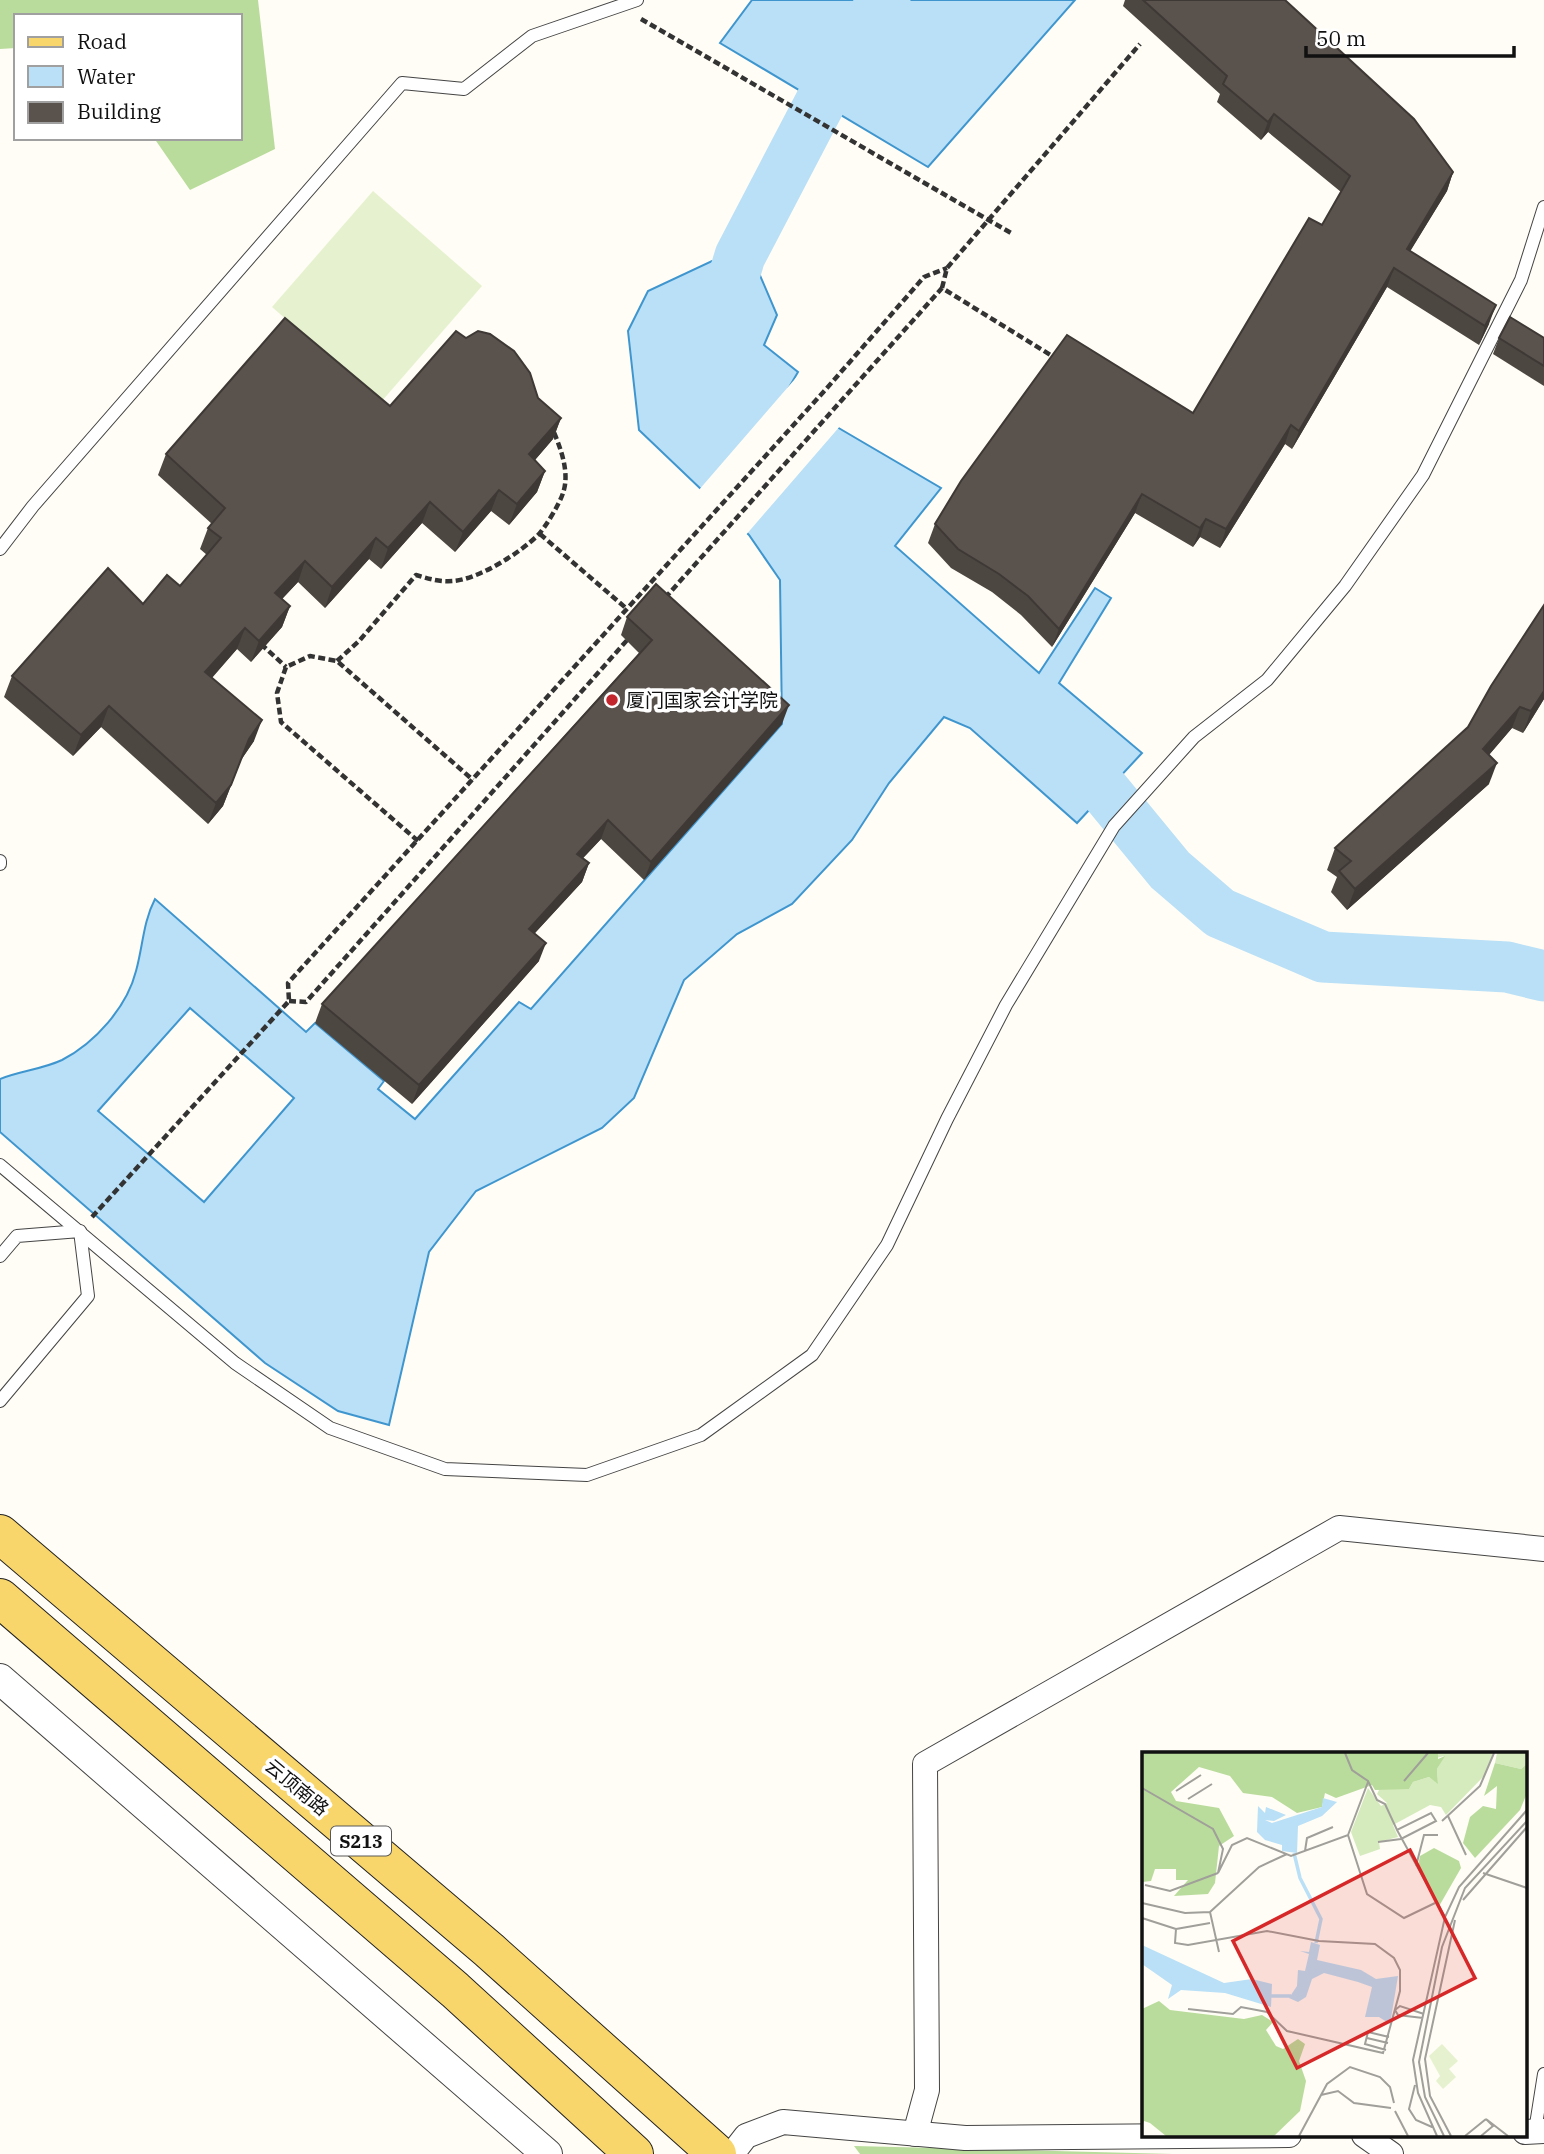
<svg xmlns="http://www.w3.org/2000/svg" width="1544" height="2154" viewBox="0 0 1544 2154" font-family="'IBM Plex Serif','Noto Sans SC',serif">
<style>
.forest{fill:#b9dc9c}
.pitch{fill:#e6f2cf}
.water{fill:#b9e0f7;stroke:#3f96cf;stroke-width:2;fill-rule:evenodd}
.pier{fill:#fffdf5}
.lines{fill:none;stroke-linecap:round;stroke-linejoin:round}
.river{stroke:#b9e0f7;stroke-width:51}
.service-casing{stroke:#444;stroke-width:14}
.minor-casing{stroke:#444;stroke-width:26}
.tertiary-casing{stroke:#444;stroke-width:32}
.primary-casing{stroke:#222;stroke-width:40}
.path{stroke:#333;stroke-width:4.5;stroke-dasharray:7 3.5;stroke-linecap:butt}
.service{stroke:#fff;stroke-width:12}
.minor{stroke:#fff;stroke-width:24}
.tertiary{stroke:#fff;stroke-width:30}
.primary{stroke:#f9d66b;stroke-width:38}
.wall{fill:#4d4742}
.shaded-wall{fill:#3f3936}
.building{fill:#5a524d;stroke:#3f3936;stroke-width:2}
.poi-dot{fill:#c4262e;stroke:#fff;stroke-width:2.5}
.labels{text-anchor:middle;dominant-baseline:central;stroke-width:7;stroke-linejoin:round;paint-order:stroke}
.shield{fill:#fff;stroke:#585858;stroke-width:2}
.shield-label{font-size:18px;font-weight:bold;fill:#111}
.poi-label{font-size:19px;fill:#111;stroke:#fff;text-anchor:start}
.street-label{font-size:19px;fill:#111;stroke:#fff}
.inset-river{fill:none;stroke:#b9e0f7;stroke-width:3.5}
.inset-road{fill:none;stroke:#a09f9a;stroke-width:2}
.view{fill:#d62828;fill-opacity:0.15;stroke:#d62828;stroke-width:3.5}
.inset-edge{fill:none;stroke:#111;stroke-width:3.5}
</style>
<rect width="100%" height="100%" fill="#fffdf5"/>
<g class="forest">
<path d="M0,0H258L275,149L190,190L154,138H240V16H16V48L0,49Z"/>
<path d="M854,2146L1173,2154H860Z"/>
</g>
<path class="pitch" d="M373,191L482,286L381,402L272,307Z"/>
<g class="water">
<path d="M752,0H1075L928,167L720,43Z"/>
<path d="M712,261L756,266L777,315L764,345L798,372L784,396L941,488L895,546L1039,673L1095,588L1111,598L1059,683L1142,753L1077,823L970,728L944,717L889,783L852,840L792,904L737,934L684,980L634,1098L602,1128L476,1191L429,1252L389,1425L338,1411L265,1363L0,1132V1079C20,1071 43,1069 62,1060C95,1043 127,1007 136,971C143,946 143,922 155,899L306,1032L315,1023L384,1081L378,1089L415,1119L519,1002L531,1009L782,724L780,580L749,535L639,430L628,331L648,291ZM190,1008L294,1098L204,1202L98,1111Z"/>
</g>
<path class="pier" d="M801,372L788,394L841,425L745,536L698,491Z"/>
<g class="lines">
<g class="river">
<path d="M718,329L740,256L844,57L885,0"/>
<path d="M1057,741L1105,791L1170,870L1220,913L1323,957L1507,967L1544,976"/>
</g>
<g class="service-casing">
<g id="service">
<path d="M0,549L33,506L402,83L464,89L532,36L637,0"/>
<path d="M0,861V864"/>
<path d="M0,1165L235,1363L330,1428L445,1469L587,1475L701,1435L812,1355L887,1245L947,1119L1006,1005L1114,826L1194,737L1267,680L1345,586L1423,475L1521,280L1544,207"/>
<path d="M0,1256L17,1236L80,1231L88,1296L0,1401"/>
<path d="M1535,2131L1544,2074"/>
</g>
</g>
<g class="minor-casing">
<g id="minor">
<path d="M1525,2132L1544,2131"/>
<path d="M915,2134L927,2090L925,1764L1339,1528L1544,1549"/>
<path d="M1364,2135L1391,2154"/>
<path d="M732,2154L746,2136L783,2122L965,2138L1289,2135"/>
</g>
</g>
<g class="tertiary-casing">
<path id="tertiary" d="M0,1679L547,2154"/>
</g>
<g class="primary-casing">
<g id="primary">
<path d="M0,1534L489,1950L717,2154"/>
<path d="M0,1598L455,1990L634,2154"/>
</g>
</g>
<g class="path">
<path d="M641,19L1011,233"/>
<path d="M942,288L947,268L1140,44"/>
<path d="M540,534L627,609"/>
<path d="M665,598L942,288L1057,359"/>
<path d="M261,644L286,667"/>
<path d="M337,661L359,641L416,575C429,579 440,582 453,581C479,579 520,553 538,535C545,528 560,503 563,493C570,473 561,449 553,430"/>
<path d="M418,841L281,722L277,693L286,667L310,656L337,661L473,780"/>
<path d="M289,1001L306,1002L629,638"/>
<path d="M92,1217L289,1001L288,983L827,388L924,277L947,268"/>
</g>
<use href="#service" class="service"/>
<use href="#minor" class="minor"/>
<use href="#tertiary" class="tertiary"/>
<use href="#primary" class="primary"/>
</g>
<g class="wall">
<path d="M1125,0H1285L1453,172L1447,191L1410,251L1489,324L1479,345L1387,287L1292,449L1285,444L1220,548L1200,537L1193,547L1135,513L1052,647L1021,615L992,592L951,568L928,543L935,524L1193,413L1322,225L1341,192L1268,132L1261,140L1217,102L1220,94L1123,6Z"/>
<path d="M1499,338H1544V386L1493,354Z"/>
<path d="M538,398L561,418L553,439L535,460L545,471L537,492L509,525L491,511L455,552L422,523L381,569L369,559L325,608L298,582L282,599L290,606L282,627L251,662L237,649L212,678L254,741L241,760L223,806L208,824L101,727L73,756L4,697L12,676L143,604L180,586L207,555L200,549L208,528L212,524L158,475L166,454L390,406Z"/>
<path d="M1544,605V699L1523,733L1512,728L1489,755V784L1347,910L1331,892L1337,877L1327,870L1335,848L1468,727Z"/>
<path d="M627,617L782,724L644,880L601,839L583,858L589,863L582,882L535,933L539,961L412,1104L315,1023L322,1004L639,653L621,635Z"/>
</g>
<g class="shaded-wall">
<path d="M1274,114L1268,132L1261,140L1268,122Z"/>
<path d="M1453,172L1447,191L1400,268L1407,249Z"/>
<path d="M1394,268L1387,287L1292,449L1299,431Z"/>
<path d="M1496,305L1489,324L1479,345L1485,326Z"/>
<path d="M561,418L553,439L522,475L529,454Z"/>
<path d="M1291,425L1285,444L1220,548L1226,529Z"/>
<path d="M545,471L537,492L509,525L517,504Z"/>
<path d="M499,490L491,511L455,552L463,532Z"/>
<path d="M1142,494L1135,513L1052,647L1059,629Z"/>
<path d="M430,502L422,523L381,569L388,548Z"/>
<path d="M1206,519L1200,537L1193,547L1200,528Z"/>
<path d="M376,538L369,559L325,608L332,587Z"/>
<path d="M305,561L298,582L268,614L275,593Z"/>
<path d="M290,606L282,627L251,662L259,641Z"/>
<path d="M245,628L237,649L198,693L205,672Z"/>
<path d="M1544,691V699L1523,733L1531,711Z"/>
<path d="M789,705L782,724L644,880L651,862Z"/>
<path d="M109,706L101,727L73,756L81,735Z"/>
<path d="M1520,707L1512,728L1475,771L1483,749Z"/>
<path d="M262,720L254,741L241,760L223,806L208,824L216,803L249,739Z"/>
<path d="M1497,763L1489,784L1347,910L1355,889Z"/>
<path d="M608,820L601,839L570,872L577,854Z"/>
<path d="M589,863L582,882L522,947L529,929Z"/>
<path d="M546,943L539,961L412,1104L419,1085Z"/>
</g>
<g class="building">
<path d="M1143,0H1285L1414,119L1453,172L1407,249L1496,305L1485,326L1394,268L1299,431L1291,425L1226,529L1206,519L1200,528L1142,494L1059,629L1028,596L999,574L958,549L935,524L961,481L1067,335L1193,413L1309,218L1322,225L1350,176L1274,114L1268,122L1223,84L1227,76Z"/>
<path d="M1510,317L1544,338V366L1499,338Z"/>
<path d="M285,318L390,406L456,331L466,338L478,331L490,334L514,351L530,373L538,398L561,418L529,454L545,471L517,504L499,490L463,532L430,502L388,548L376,538L332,587L305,561L275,593L290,606L259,641L245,628L205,672L262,720L249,739L231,785L216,803L109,706L81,735L12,676L108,568L143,604L167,575L180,586L221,538L208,528L225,508L166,454Z"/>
<path d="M656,584L789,705L651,862L608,820L577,854L589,863L529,929L546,943L419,1085L322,1004L652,640L627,617Z"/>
<path d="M1544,605V691L1531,711L1520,707L1483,749L1497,763L1355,889L1339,871L1351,861L1335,848L1468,727L1491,686Z"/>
</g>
<circle class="poi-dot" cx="612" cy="700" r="7"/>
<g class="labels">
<rect class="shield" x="331" y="1826.5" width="60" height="29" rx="5"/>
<g class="shield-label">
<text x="361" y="1841">S213</text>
</g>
<g class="poi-label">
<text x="626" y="700">厦门国家会计学院</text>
</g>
<g class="street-label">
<text transform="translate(297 1787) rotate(40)">云顶南路</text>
</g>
</g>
<g transform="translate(1142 1752)">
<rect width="385" height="385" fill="#fffdf5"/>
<path d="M296,1H351L342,24L304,63L299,55L288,53L251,73L256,85L237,90L238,97L218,104L209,80L226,36L239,54L245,51L235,42L238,36L267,37L271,30L287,25L296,31L295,17L302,4L294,6ZM355,1H385V12L379,17L353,11Z" fill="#d5ebbd"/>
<path d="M0,1H296V7L303,4L295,17L296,32L287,25L271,30L267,37L233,38L230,33L194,46L183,41L180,55L155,61L130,45L101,41L88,24L57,15L29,40L34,49L77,56L92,84L77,94L73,131L66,142L32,144L46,128H34V117H13L9,129L0,130ZM353,11L379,17L385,12V41L378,58L333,106L321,91L328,65L341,54L354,57L355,34L342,44ZM292,96L317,109L319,116L296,156L276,114L278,104ZM17,249L28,258L102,267L120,263L131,270L124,278L134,294L141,297L156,287L163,292L157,309L164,329L158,359L132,384H24L8,371L2,369L0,375V257Z" fill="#b9dc9c"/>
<path d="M300,292L316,309L307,317L314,325L301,337L294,329L298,324L287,304Z" fill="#e6f2cf"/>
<path d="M181,46L195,50L180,64L156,74L155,101L140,99V93L123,88L115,80L116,54L123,61L124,55L144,63L132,69L123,68L130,71L180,55ZM169,190L178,193L175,208L219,218L234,227L256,224L248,272L237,265H223L230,235L216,230L182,221L170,227L164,245L156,250L147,246L155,234L156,218L163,219L167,202L158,199L167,200ZM0,193L82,231L110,227L130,232L129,255L83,241L39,238L26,247L30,233L0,212Z" fill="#b9e0f7"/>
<path class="inset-river" d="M152,101L158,126L179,167L174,191M126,244H149"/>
<path class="inset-road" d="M203,1L210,18L226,29L235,48L243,52L255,78L289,61L294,69L259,87L236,90M262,29L286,1M0,36L71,77L81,97L76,121L90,93L105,86L149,104L206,83L225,142L262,166L293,151M34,39L59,23M46,47L70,32M306,64L324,103M300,69L338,34L352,1M255,78L303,165M206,83L226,30M163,99L165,86L191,75M274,114L282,83H296M341,121L385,136M3,133L28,139L76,121M321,148L385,75M0,151L43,161L68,160L117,115L145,102M68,160L77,200M0,166L34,177L33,191L46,193L125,179L177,189L233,192L252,206L258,218V239L241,301L145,279L125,260L99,255L91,262L46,257M34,177L68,171M281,266L256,263L253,258L258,254L282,262M225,286L246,291M244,298L223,292L226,280L247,285M273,333L267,357L274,368L290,375M179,343L196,339L212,351L249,356M253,359L266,384M344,367L366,384M157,384L185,332L208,315L238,325L248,335L252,351M295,384L276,341L271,308L303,165L317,135L385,58M302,384L283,345L277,310L300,195L323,136L385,69M309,384L288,344L283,307L313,168M323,384L344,367M339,384L351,374L344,367"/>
<path class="view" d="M268,98L333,226L155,316L91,189Z"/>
<rect width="385" height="385" class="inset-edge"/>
</g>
<rect x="14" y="14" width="228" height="126" fill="#ffffff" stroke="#a0a0a0" stroke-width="2"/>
<rect x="28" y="37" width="35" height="10" fill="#f9d66b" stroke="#a0a0a0" stroke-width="2"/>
<text x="77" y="49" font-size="21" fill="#111111">Road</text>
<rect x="28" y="66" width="35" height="21" fill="#b9e0f7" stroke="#a0a0a0" stroke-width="2"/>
<text x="77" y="84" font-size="21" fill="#111111">Water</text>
<rect x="28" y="102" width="35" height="21" fill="#5a524d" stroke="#a0a0a0" stroke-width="2"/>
<text x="77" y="119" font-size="21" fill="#111111">Building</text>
<path d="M1306 46v10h208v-10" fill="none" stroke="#111111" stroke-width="3.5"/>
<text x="1316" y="46" font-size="21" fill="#111111" stroke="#ffffff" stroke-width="5" paint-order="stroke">50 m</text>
</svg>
